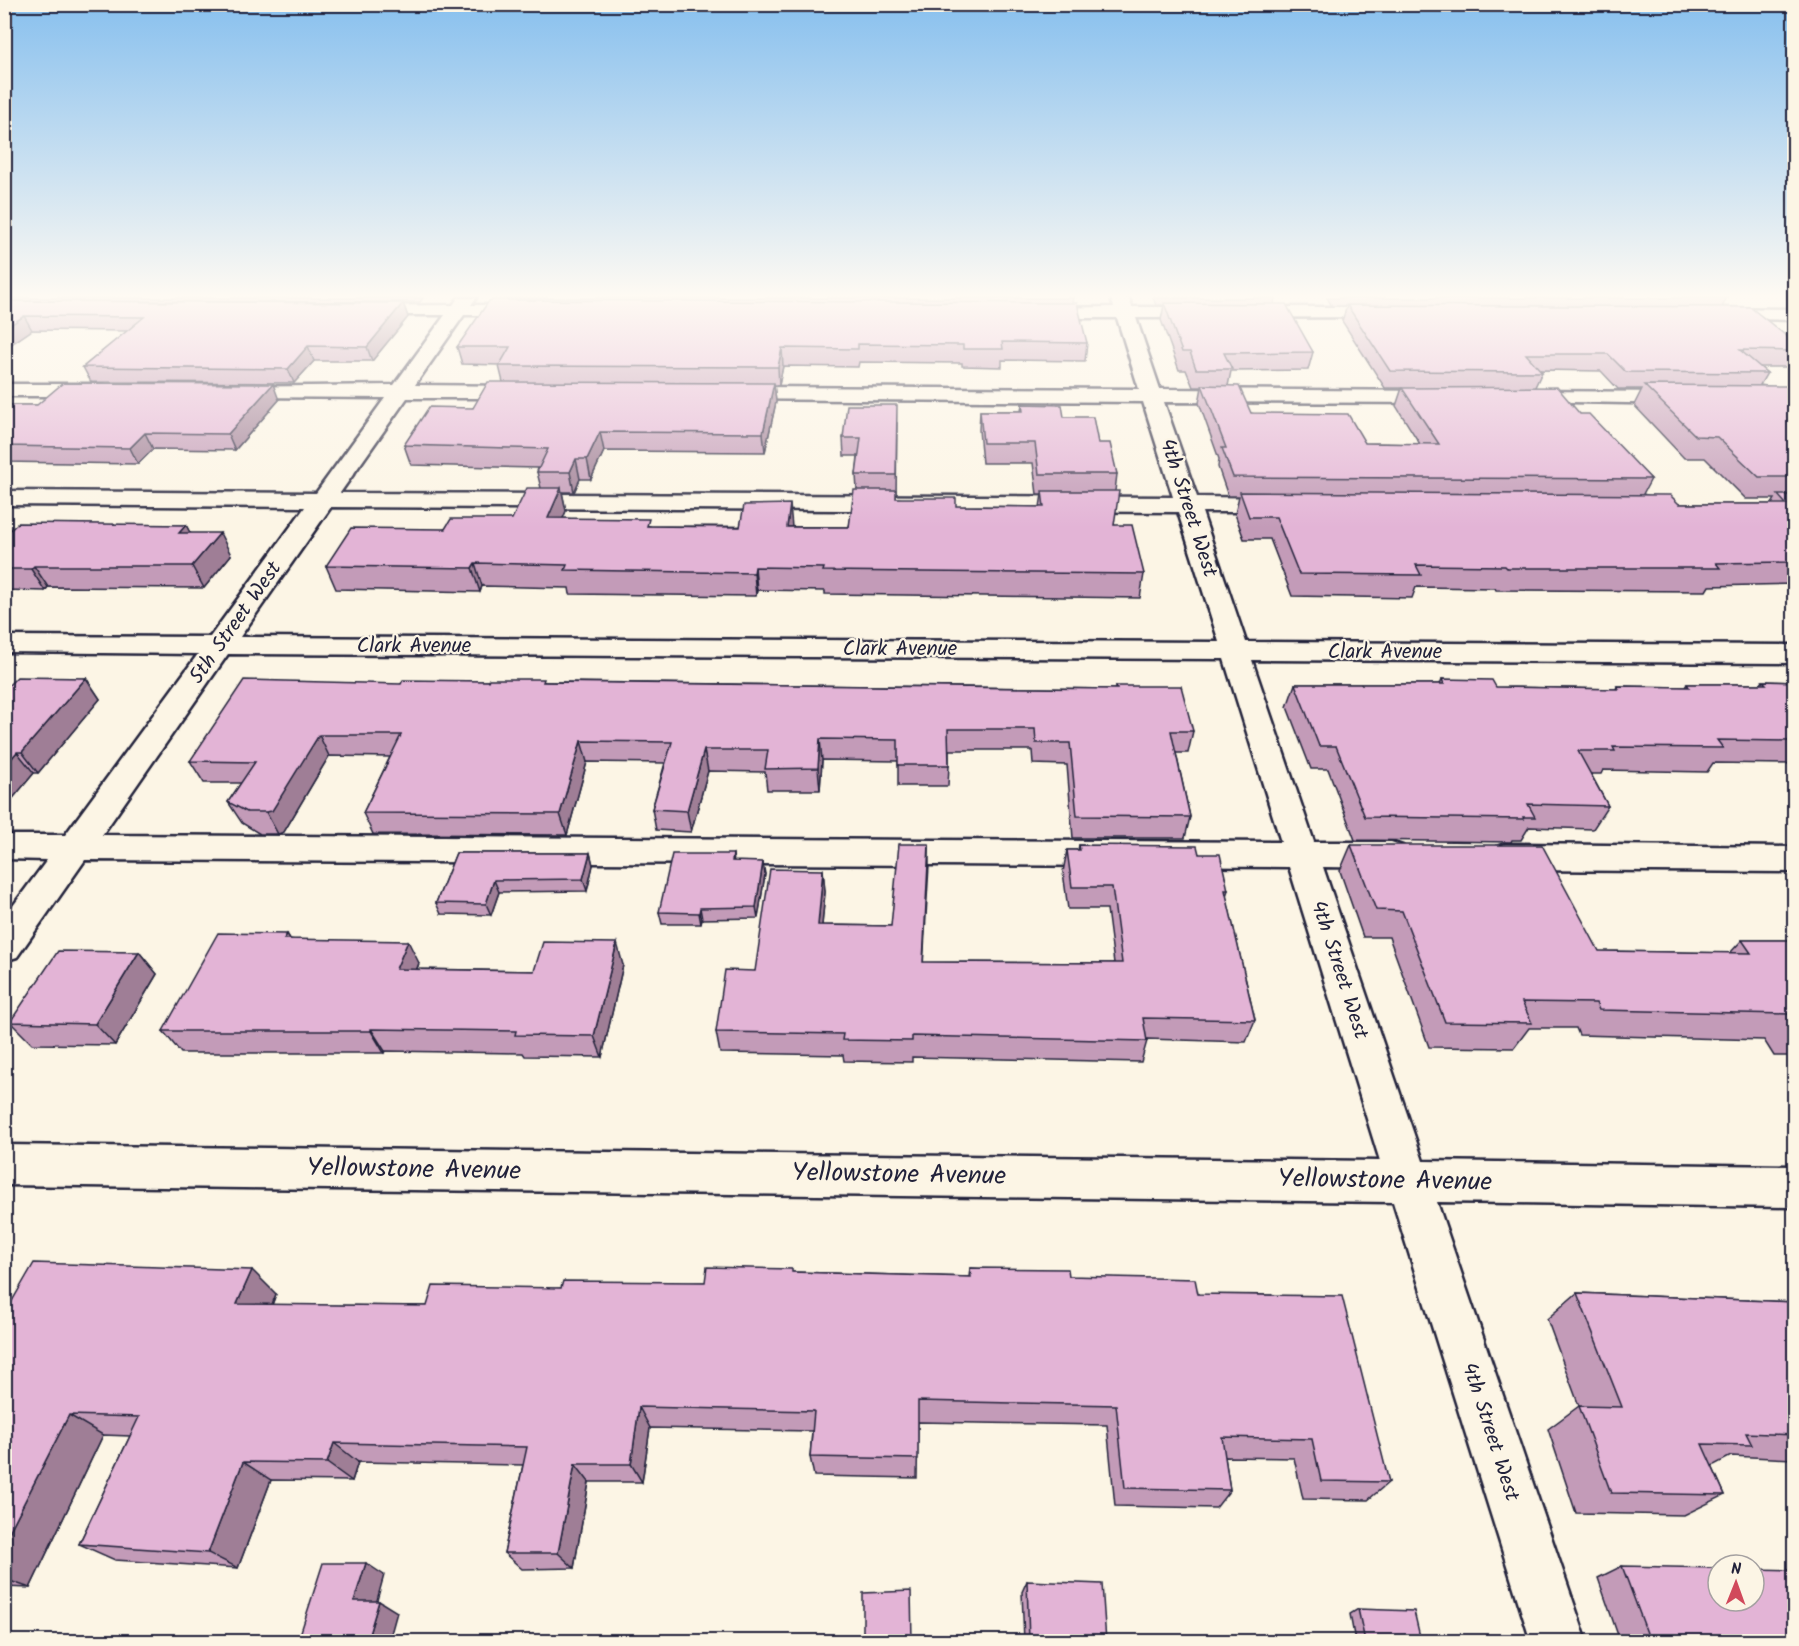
<svg xmlns="http://www.w3.org/2000/svg" width="1799" height="1646" viewBox="0 0 1799 1646" font-family="Kalam,sans-serif">
<style>
.lines{fill:none;stroke-linecap:round;stroke-linejoin:round}
.minor-casing{stroke:#22223b;stroke-width:5}
.minor{fill:#fcf5e5;fill-rule:evenodd}
.wall{fill:#c39bb8;stroke:#22223b;stroke-width:1.5;fill-rule:evenodd}
.shaded-wall{fill:#9f7e96;stroke:#22223b;stroke-width:1.5}
.building{fill:#e3b4d6;stroke:#22223b;stroke-width:1.5}
.labels{text-anchor:middle;dominant-baseline:central;stroke-width:4.5;stroke-linejoin:round;paint-order:stroke}
.street-label{font-size:21px;fill:#22223b;stroke:#fcf5e5}
.near-street-label{font-size:26px;fill:#22223b;stroke:#fcf5e5}
</style>
<rect width="100%" height="100%" fill="#fcf5e5"/>
<filter id="ink" filterUnits="userSpaceOnUse"><feTurbulence type="fractalNoise" baseFrequency=".0167" numOctaves="2"/><feDisplacementMap in="SourceGraphic" scale="12" xChannelSelector="R" yChannelSelector="G"/><feConvolveMatrix kernelMatrix="1 2 1 2 8 2 1 2 1" color-interpolation-filters="sRGB"/></filter>
<g filter="url(#ink)">
<g class="lines">
<g class="minor-casing">
<g id="minor">
<path d="M458,298H476L471,305H528L534,306L537,310L534,314L528,315H464L415,385L527,386L534,388L537,392L534,396L527,398H407L340,493L1173,497L1143,402L731,399L724,397L721,393L724,389L731,387L1139,389L1117,318H1035L1029,316L1026,312L1029,308L1114,307L1111,298H1129L1132,307H1389L1396,309L1398,313L1396,317L1136,318L1160,389L1445,391L1452,393L1455,397L1452,401L1445,403L1164,402L1197,497L1281,498L1289,500L1293,505L1289,510L1281,512H1202L1246,642L1794,645V663L1252,660L1314,842H1391L1403,846L1408,855L1403,864L1391,868L1323,867L1423,1161L1794,1166V1207L1437,1202L1587,1642H1531L1393,1202L4,1185V1145L1380,1161L1289,867L85,860L17,957L4,961V918L47,860L4,859V835H65L198,654L4,652V636L210,637L305,507L4,505V491L316,493L385,398L230,397L223,395L220,391L223,387L394,385L445,315H360L354,314L351,310L354,306L453,305ZM331,507L1178,512L1219,642L240,637ZM228,654L1224,659L1281,842L102,835Z"/>
<path d="M1716,308L1794,309V320L1709,318L1707,314L1709,310Z"/>
<path d="M4,384H101L108,386L111,390L108,394L101,396H4Z"/>
<path d="M1520,391L1682,392L1689,394L1692,398L1689,402L1682,404L1513,401L1510,397L1513,393Z"/>
<path d="M1505,844L1794,847V872L1505,870L1493,866L1488,857L1493,848Z"/>
</g>
</g>
<use href="#minor" class="minor"/>
</g>
<g class="wall">
<path d="M4,298H423L420,302L4,301Z"/>
<path d="M507,298H1073L1072,303L1087,343L1085,361L1002,360V367L962,366V363L859,362L858,367L783,366L779,385H774L776,402L765,452L604,451L591,479H580L574,492H562L566,511L563,518L651,526L849,527L857,490L856,475L858,456H844L843,438L897,423L896,498L956,506L1040,507L1042,494H1037L1033,463H982L979,430L980,411H1021L1022,404L1064,417L1098,443L1117,474L1115,491L1114,525L1144,574L1140,598L825,594V591L757,590L756,596L570,594L569,588L482,586L480,592L336,589L326,566L445,529L512,519L541,488L537,472L538,468L411,465L404,445L473,408L503,382L499,366V365L462,364L457,347L507,300Z"/>
<path d="M1153,298H1275L1274,304L1313,352L1308,370L1231,371L1228,386L1251,413L1365,443L1420,444L1396,406L1402,388H1385L1342,321L1347,306H1332L1327,298H1727L1722,307L1794,342V367H1760L1767,373L1760,385L1794,390V584L1709,586L1706,591L1496,590L1495,588L1416,587L1412,598L1292,596L1270,539H1244L1235,514L1239,496H1228L1218,467L1219,459L1199,403L1202,387H1193L1186,370H1179L1161,320L1164,305H1156ZM1541,370L1601,371L1618,389H1642L1634,405L1684,458H1705L1746,499H1775L1772,504H1679L1643,494L1651,479L1580,414L1535,387L1542,372Z"/>
<path d="M4,301L403,303L408,317L372,361H314L294,383L91,382L83,367L127,331L32,330L4,349Z"/>
<path d="M279,400L235,450L153,449L138,464L4,462V405H37Z"/>
<path d="M186,525L190,533L231,555L204,588L48,587L45,591L4,590V536Z"/>
<path d="M86,678L100,699L38,773H34L4,809V690Z"/>
<path d="M1442,679L1496,687L1616,689L1617,686L1685,687L1687,684H1761L1763,681L1794,682V764L1713,763L1707,772L1603,770L1601,774H1591L1608,806L1593,829L1529,827L1521,840H1512L1511,842L1355,840L1328,769H1311L1287,707L1295,684H1440Z"/>
<path d="M488,681L1116,689V686L1193,731L1188,753H1176L1190,817L1185,838H1073L1067,765L1033,764L1032,750H949V765L948,786H898V761L822,760L820,790H767L765,772L708,771L691,832L656,830L652,809L665,763L587,762L567,835L373,834L363,813L390,757L329,756L284,832L278,834H260L242,823L228,802L241,783H204L190,761L401,684Z"/>
<path d="M929,844L923,962L1114,963L1107,909H1068L1063,872L1067,850H1078L1079,845L1199,854L1228,890L1226,896L1255,1020L1246,1042L1147,1039V1041L1141,1062L912,1057V1062L844,1061L843,1055L720,1053L716,1032L755,971L823,870L825,892L822,925L891,926Z"/>
<path d="M1351,845L1599,951L1730,953L1742,940H1794V1056H1774L1764,1040L1579,1035L1576,1028H1529L1514,1048L1429,1047L1389,937H1363L1340,871Z"/>
<path d="M456,853H590L593,865L587,891L499,892L491,915L441,914L436,903Z"/>
<path d="M733,854L734,862L765,874L758,918L702,919L701,924H662L659,912Z"/>
<path d="M287,934L290,939L419,963L417,969L534,971L623,965L602,1057L525,1056L523,1053L385,1051L384,1053H181L163,1031Z"/>
<path d="M139,952L157,974L115,1045L32,1044L10,1022Z"/>
<path d="M970,1268L1069,1276L1198,1294L1389,1482L1368,1500L1303,1499L1294,1458L1225,1457L1230,1490L1216,1508L1115,1506L1107,1425L918,1422L917,1478L814,1476L810,1457L812,1431L650,1428L642,1482H589L574,1568L522,1569L504,1553L523,1465L358,1462L352,1481L271,1480L238,1568L115,1560L79,1544L130,1436L103,1435L30,1588L4,1587V1315L276,1294L272,1305L427,1306L561,1288L705,1282L793,1272L969,1277Z"/>
<path d="M1577,1293L1794,1302V1459L1731,1456L1712,1466L1725,1495L1684,1515L1576,1513L1548,1429L1579,1406L1547,1319Z"/>
<path d="M1622,1566L1794,1641H1620L1598,1578Z"/>
<path d="M1027,1581L1106,1641H1024L1022,1592Z"/>
<path d="M1358,1609L1421,1641H1355L1350,1614Z"/>
</g>
<g class="shaded-wall">
<path d="M403,303L408,317L372,361L367,347Z"/>
<path d="M24,316L32,330L4,349V329Z"/>
<path d="M308,346L314,361L294,383L288,369Z"/>
<path d="M782,348L783,366L779,385L778,367Z"/>
<path d="M774,383L776,402L765,452L763,433Z"/>
<path d="M273,384L279,400L235,450L228,434Z"/>
<path d="M600,432L604,451L591,479L587,459Z"/>
<path d="M145,433L153,449L138,464L130,448Z"/>
<path d="M576,459L580,479L574,492L570,472Z"/>
<path d="M561,488L566,511L553,541L548,518Z"/>
<path d="M790,504L792,527H787Z"/>
<path d="M186,525L197,546L179,533Z"/>
<path d="M220,533L231,555L204,588L192,566Z"/>
<path d="M475,563L482,586L480,592L472,568Z"/>
<path d="M34,566L48,587L45,591L31,569Z"/>
<path d="M755,567L757,590L756,596L754,573Z"/>
<path d="M86,678L100,699L38,773L22,752Z"/>
<path d="M319,735L329,756L284,832L278,834L266,812Z"/>
<path d="M820,739L822,760L820,790L818,768Z"/>
<path d="M581,741L587,762L567,835L560,814Z"/>
<path d="M704,750L708,771L691,832L687,811Z"/>
<path d="M17,752L34,773L4,809V767Z"/>
<path d="M929,844V866L922,983L923,962Z"/>
<path d="M590,853L593,865L587,891L583,879Z"/>
<path d="M763,862L765,874L758,918L756,907Z"/>
<path d="M823,870L825,892L820,947L818,925Z"/>
<path d="M494,880L499,892L491,915L486,904Z"/>
<path d="M700,908L702,919L701,924L699,913Z"/>
<path d="M287,934L301,956L284,939Z"/>
<path d="M408,941L419,963L408,991L396,969Z"/>
<path d="M617,943L623,965L602,1057L594,1036Z"/>
<path d="M139,952L157,974L115,1045L95,1024Z"/>
<path d="M371,1029L385,1051L384,1053L371,1031Z"/>
<path d="M252,1270L276,1294L263,1327L237,1304Z"/>
<path d="M639,1407L650,1428L642,1482L631,1464Z"/>
<path d="M69,1415L103,1435L30,1588L4,1579V1542Z"/>
<path d="M334,1443L358,1462L352,1481L327,1463Z"/>
<path d="M243,1462L271,1480L238,1568L208,1553Z"/>
<path d="M575,1464L589,1482L574,1568L558,1553Z"/>
<path d="M366,1563L384,1575L374,1611L354,1601Z"/>
<path d="M379,1601L397,1612L389,1641H367Z"/>
</g>
<g class="building">
<path d="M493,300L1077,303L1087,343L1002,342L1003,349H963V345L858,344V349L782,348L778,367L499,366L510,347H457L489,301Z"/>
<path d="M4,301L403,303L367,347L308,346L288,369L83,367L144,317L24,316L4,329Z"/>
<path d="M1164,303L1286,304L1313,352L1224,353L1232,369H1196L1190,352H1182Z"/>
<path d="M1347,305L1750,307L1794,342V351L1740,350L1767,373L1626,372L1608,354H1526L1542,372L1390,371Z"/>
<path d="M488,382L774,383L763,433L600,432L587,459H576L570,472H537L548,449L404,445L429,407L473,408Z"/>
<path d="M63,383L273,384L228,434L145,433L130,448L4,446V405H37Z"/>
<path d="M1202,385L1239,386L1251,413L1348,414L1365,443L1439,444L1402,388L1557,387L1580,414H1589L1651,479L1233,477L1222,448H1226Z"/>
<path d="M1644,385L1789,386L1794,390V477H1759L1717,437L1696,436Z"/>
<path d="M1022,404L1062,405L1064,417H1093L1098,443H1110L1117,474H1039L1035,443H983L980,411H1023Z"/>
<path d="M847,405H897L896,475H856L861,438H843Z"/>
<path d="M527,488H561L548,518L649,519L647,526L740,527L744,505L790,504L787,527H849L854,490H896V498H956V506L1044,507L1042,491H1119L1114,525H1132L1144,574L823,571L824,568L755,567L754,573L565,570L567,565L475,563L472,568L326,566L351,528L445,529L451,519H512Z"/>
<path d="M1240,492L1670,495L1679,504H1786L1778,495H1794V562L1716,563L1720,568H1507L1505,566L1416,565L1421,575L1299,574L1276,517H1249Z"/>
<path d="M18,523L186,525L179,533H220L192,566H34L31,569H4V536Z"/>
<path d="M17,677L86,678L22,752H17L4,767V690Z"/>
<path d="M489,679H544L543,682L1117,689L1116,686H1181L1193,731H1171L1190,817L1077,816L1070,743H1036L1035,729H948L949,765H898V740L820,739L818,768L765,769L768,750H704L687,811L652,809L672,742L581,741L560,814L363,813L401,735H319L272,811L266,812H247L228,802L255,762L190,761L244,680L401,684L403,680L488,681Z"/>
<path d="M1442,679L1492,680L1496,687L1619,689L1617,686L1689,687L1687,684H1766L1763,681L1794,682V741L1717,740L1723,748L1613,747L1615,751H1578L1608,806L1528,804L1535,817H1523L1524,819L1365,817L1336,746H1319L1295,684H1444Z"/>
<path d="M899,844H929L923,962L1122,963L1112,887H1072L1067,850H1080L1079,845L1197,846L1199,854H1220L1228,890H1225L1255,1020L1143,1018L1147,1041L912,1036V1041L842,1040L843,1034L716,1032L725,970L755,971L770,869L823,870L818,925L891,926Z"/>
<path d="M1351,845H1542L1599,951L1751,953L1742,940H1794V1022L1790,1014L1599,1010L1596,1003L1522,1002L1532,1023L1445,1022L1402,911L1376,910Z"/>
<path d="M456,853H590L583,879L494,880L486,904L436,903Z"/>
<path d="M672,854H733L732,861L763,862L756,907L700,908L699,913L659,912Z"/>
<path d="M218,933L287,934L284,939L408,941L396,969L534,971L543,942L617,943L594,1036L515,1035L516,1031L371,1029V1031H163Z"/>
<path d="M58,951L139,952L95,1024L10,1022Z"/>
<path d="M34,1263L252,1270L237,1304L427,1306L433,1286L561,1288L563,1281L705,1282L707,1267L792,1269V1272L971,1277L970,1268L1068,1269L1069,1276L1195,1279L1198,1294L1342,1296L1389,1482L1321,1481L1312,1439L1222,1437L1230,1490L1125,1488L1116,1405L918,1401V1459L810,1457L814,1411L639,1407L631,1464H575L558,1553H504L527,1447L334,1443L327,1463L243,1462L208,1553L79,1544L139,1417L69,1415L4,1542V1400L10,1390H4V1315Z"/>
<path d="M1577,1293L1794,1302V1435L1746,1433L1752,1445L1702,1444L1725,1495L1611,1493L1579,1406L1622,1407Z"/>
<path d="M323,1563H366L354,1601H379L367,1641H298Z"/>
<path d="M1622,1566L1718,1568V1601H1754V1569L1794,1570V1641H1650Z"/>
<path d="M1027,1581L1102,1584L1106,1641H1029Z"/>
<path d="M911,1591L912,1641H863V1593Z"/>
<path d="M1358,1609L1414,1611L1421,1641H1365Z"/>
</g>
</g>
<linearGradient id="sky" x2="0" y2="1"><stop stop-color="#88c0ee"/><stop offset="0.56" stop-color="#fefaf3"/><stop offset="1" stop-color="#fefaf3" stop-opacity="0"/></linearGradient>
<rect width="1799" height="528" fill="url(#sky)"/>
<g class="labels">
<g class="street-label">
<text transform="translate(1188 508) rotate(72)">4th Street West</text>
<text transform="translate(236 623) rotate(-55)">5th Street West</text>
<text x="414" y="646">Clark Avenue</text>
<text x="900" y="649">Clark Avenue</text>
<text x="1385" y="652">Clark Avenue</text>
<text transform="translate(1339 970) rotate(72)">4th Street West</text>
<text transform="translate(1490 1432) rotate(72)">4th Street West</text>
</g>
<g class="near-street-label">
<text transform="translate(414 1170) rotate(1)">Yellowstone Avenue</text>
<text transform="translate(899 1175) rotate(1)">Yellowstone Avenue</text>
<text transform="translate(1385 1181) rotate(1)">Yellowstone Avenue</text>
</g>
</g>
<rect width="1799" height="1646" fill="none" stroke="#fcf5e5" stroke-width="24"/>
<rect x="12" y="12" width="1775" height="1622" fill="none" stroke="#22223b" stroke-width="2" filter="url(#ink)"/>
<g transform="translate(1736 1583) rotate(1)"><circle r="28" fill="#fcf5e5" stroke="#a5a1a1" stroke-width="1.5"/>
<path d="M0-4.5L10 22L0 15L-10 22Z" fill="#d1495b"/>
<text y="-9" font-size="16" font-weight="bold" text-anchor="middle" fill="#22223b">N</text>
</g>
</svg>
